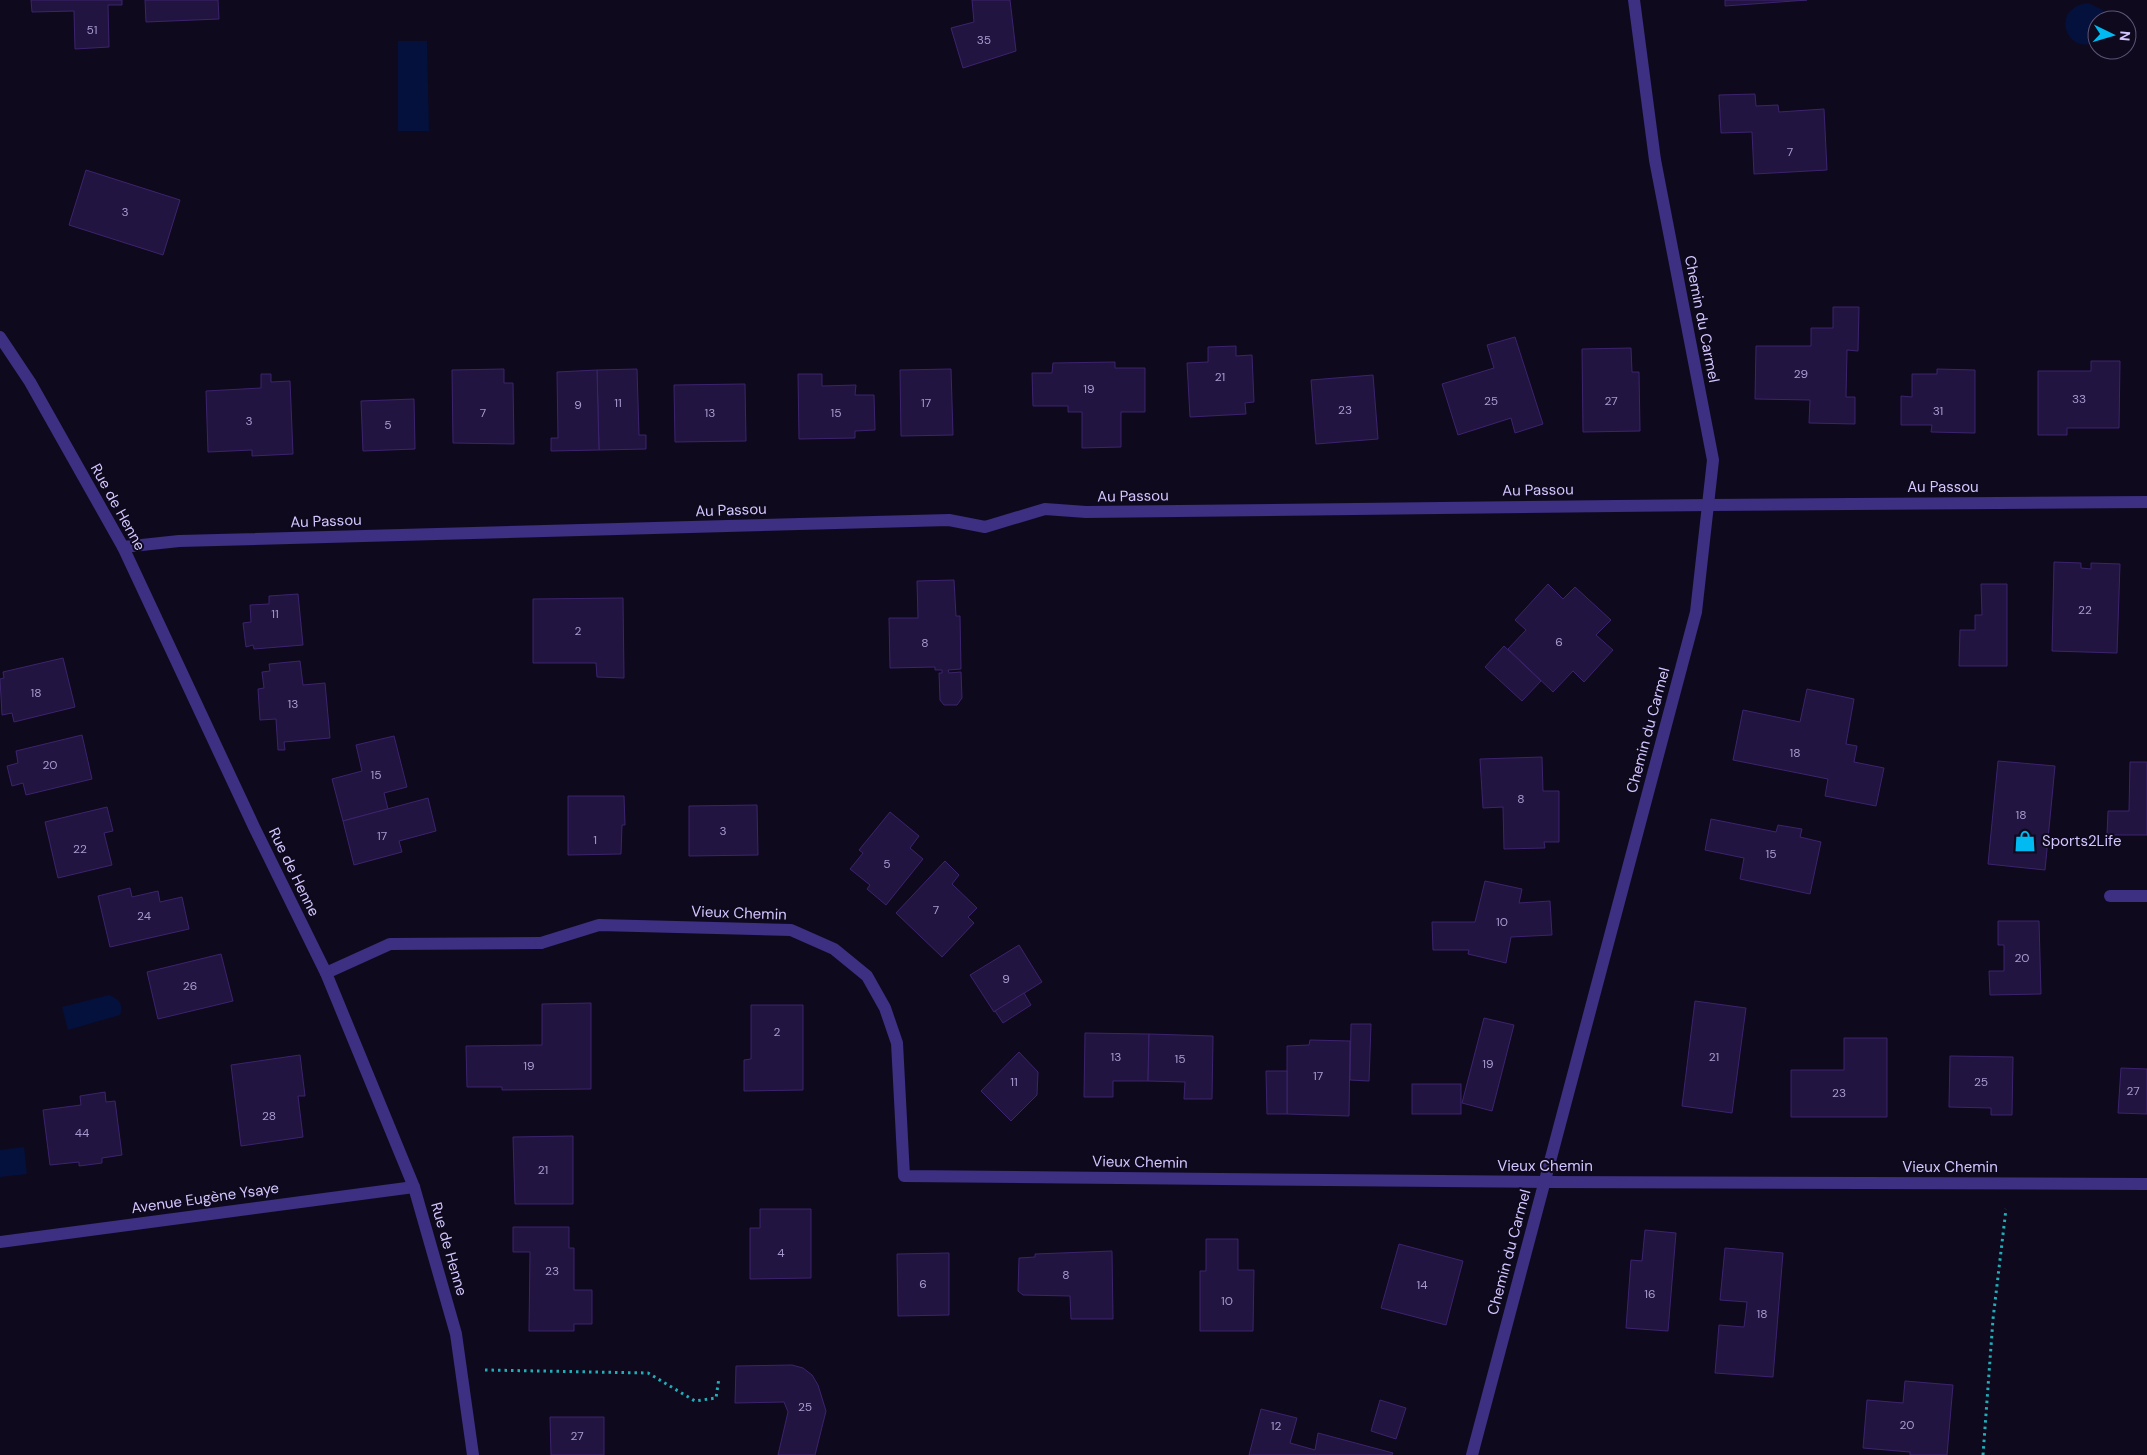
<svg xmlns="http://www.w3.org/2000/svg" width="2147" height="1455" viewBox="0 0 2147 1455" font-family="'DM Sans',sans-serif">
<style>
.water{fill:#04113c}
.building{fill:#221440;stroke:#3c236e}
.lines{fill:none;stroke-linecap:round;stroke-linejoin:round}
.path{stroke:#20aeb8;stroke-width:3;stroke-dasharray:2.5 4;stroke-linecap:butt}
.service{stroke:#3d2f81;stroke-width:12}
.minor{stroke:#3d2f81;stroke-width:12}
.tertiary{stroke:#3d2f81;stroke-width:12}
.labels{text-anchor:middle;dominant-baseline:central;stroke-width:4;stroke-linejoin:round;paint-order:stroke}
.number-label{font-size:12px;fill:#a79acf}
.street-label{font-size:15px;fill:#d3c6ff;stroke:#0f091d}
.poi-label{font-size:15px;fill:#d3c6ff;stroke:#0f091d;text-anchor:start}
</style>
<rect width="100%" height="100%" fill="#0f091d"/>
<g class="water">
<path d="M2088,3L2103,10L2107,20H2097V41C2068,58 2048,8 2088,3Z"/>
<path d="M398,41H427L429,131H398Z"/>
<path d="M109,995C119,999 124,1005 120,1015L68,1030L62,1007Z"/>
<path d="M24,1147L27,1174L0,1177V1150Z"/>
</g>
<g class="building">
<path d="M31,0H122V5H108L109,47L75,49L74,11L32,12Z"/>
<path d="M145,0H218L219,19L146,22Z"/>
<path d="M972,0H1010L1016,51L963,68L951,28L974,22Z"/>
<path d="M1725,0H1807L1725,6Z"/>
<path d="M1755,94L1756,106L1778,105L1779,112L1824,109L1827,170L1754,174L1752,132L1721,133L1719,95Z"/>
<path d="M86,170L180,200L163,255L69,225Z"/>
<path d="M1833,307H1859L1858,351L1847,350L1846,397H1855V424L1809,423L1810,400L1755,399L1756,346H1811V328H1833Z"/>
<path d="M1515,337L1543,424L1515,433L1511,418L1458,435L1442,384L1494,368L1487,345Z"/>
<path d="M1236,346V356L1252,355L1254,402L1245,403L1246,414L1190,417L1187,363L1208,362V347Z"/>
<path d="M1631,348L1632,372H1639L1640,431L1583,432L1582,349Z"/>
<path d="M2091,361H2120L2119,428H2067V435H2038V371H2091Z"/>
<path d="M1115,362V368H1145V412H1121V447L1082,448V412H1068V406H1033L1032,373H1052L1053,363Z"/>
<path d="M504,369V383H513L514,444L453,443L452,370Z"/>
<path d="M637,369L639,435H646V449L599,450L597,370Z"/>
<path d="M951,369L953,435L901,436L900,370Z"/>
<path d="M1937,369L1975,370V433L1931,432L1932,425H1901V396L1912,397V374H1937Z"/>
<path d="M597,370L599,450L551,451V438H558L557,372Z"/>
<path d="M261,374H271V382L290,381L293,454L252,456V450L208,452L206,391L261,388Z"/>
<path d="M798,374H822V386L856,385L855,395H874L875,430L855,431V438L799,439Z"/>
<path d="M1373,375L1378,439L1316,444L1311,380Z"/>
<path d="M745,384L746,441L675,442L674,385Z"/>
<path d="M414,399L415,449L363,451L361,401Z"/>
<path d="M2054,562L2081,563V568L2091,569V563L2120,564L2117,653L2052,651Z"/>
<path d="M954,580L956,616H960L961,669L948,670L949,673L961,672L962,698L957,705H944L940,700L939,673H942V670H935V667L890,668L889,618H918L917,581Z"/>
<path d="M1548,584L1563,599L1575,587L1611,620L1596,635L1613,650L1584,682L1573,671L1553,692L1508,649L1526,630L1515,620Z"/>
<path d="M1981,584H2007V666H1959L1960,630H1975V615H1982Z"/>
<path d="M298,594L303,645L254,649L253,645L246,647L243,623L251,622L250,605L269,604V596Z"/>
<path d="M623,598L624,678L597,677L596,663H533V599Z"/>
<path d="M1504,646L1541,681L1522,701L1485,667Z"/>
<path d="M63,658L75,707L14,722L12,713L2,715L0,679L4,678L3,672Z"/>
<path d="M300,661L303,685L325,683L330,738L284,742L285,750H278L276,719L260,720L258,689L264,688L262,672L270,671L269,664Z"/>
<path d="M1807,689L1854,699L1846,744L1857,746L1854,762L1884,768L1876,806L1825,796L1828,779L1733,760L1743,710L1800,722Z"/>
<path d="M82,735L92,779L26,795L23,783L12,786L7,766L18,763L16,751Z"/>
<path d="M394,736L407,787L384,793L388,809L343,821L332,779L362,771L356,745Z"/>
<path d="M1542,757L1543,791H1559V842H1544L1545,848L1504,849L1503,807L1483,808L1480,759Z"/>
<path d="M1998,761L2055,766L2045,870L1988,864Z"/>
<path d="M2130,762H2147V835H2107L2108,811H2129Z"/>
<path d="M568,796H624L625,825H622L621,854L568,855Z"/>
<path d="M428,798L436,831L399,841L402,852L354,865L343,821Z"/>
<path d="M757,805L758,855L689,856V806Z"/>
<path d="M107,807L113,831L104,833L112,865L58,878L45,822Z"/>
<path d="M890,812L919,836L910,848L923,859L886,905L867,889L870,885L850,869L863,853L859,850Z"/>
<path d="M1711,819L1776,832L1778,825L1802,829L1800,837L1821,842L1810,894L1740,879L1744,858L1705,850Z"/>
<path d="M945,861L959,875L952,884L977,908L968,917L974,923L942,957L896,913Z"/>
<path d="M1485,881L1522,889L1519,903L1550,901L1552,935L1511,937L1506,963L1468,954L1469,950H1433L1432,922H1475Z"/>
<path d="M130,888L132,897L158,891L160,902L182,897L189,929L110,947L98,896Z"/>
<path d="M1998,921H2039L2041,994L1990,995L1989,971H2004V945H1998Z"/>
<path d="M1019,945L1042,982L994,1012L970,975Z"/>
<path d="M221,954L233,1001L158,1019L147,972Z"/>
<path d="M1024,993L1031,1005L1003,1023L995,1011Z"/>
<path d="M1695,1001L1746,1008L1732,1113L1682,1106Z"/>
<path d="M591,1003V1089L502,1090V1087H467L466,1046L542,1045V1004Z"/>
<path d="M751,1005H803V1090L744,1091V1060L751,1059Z"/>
<path d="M1484,1018L1514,1025L1492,1111L1462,1103Z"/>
<path d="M1351,1024H1371L1369,1081L1350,1080Z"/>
<path d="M1085,1033L1149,1034L1148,1081H1113V1097H1084Z"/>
<path d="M1149,1034L1213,1036L1212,1099H1184L1185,1082L1148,1081Z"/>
<path d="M1844,1038H1887V1117H1791V1070H1844Z"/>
<path d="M1310,1040L1350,1041L1349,1116L1287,1114V1046L1309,1045Z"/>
<path d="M1019,1052L1038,1072L1037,1095L1011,1121L981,1091Z"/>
<path d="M300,1055L305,1096H298L303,1137L241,1146L231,1065Z"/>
<path d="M1950,1056L2013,1057L2012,1115H1991V1108L1949,1107Z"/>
<path d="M2121,1068L2147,1069V1114L2118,1113Z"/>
<path d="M1266,1071H1287V1114H1267Z"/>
<rect x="1412" y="1084" width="49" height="30"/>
<path d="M105,1092L106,1102L115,1101L122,1155L102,1158V1163L79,1166V1162L50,1165L43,1110L81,1105L80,1096Z"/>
<path d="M573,1136V1204H515L513,1137Z"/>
<path d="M760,1209H811V1278L750,1279V1228H760Z"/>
<path d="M513,1227H569V1248H574V1290H592V1324H574V1331H529L530,1252H513Z"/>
<path d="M1645,1230L1676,1233L1668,1331L1626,1328L1631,1260L1642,1261Z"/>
<path d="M1206,1239H1238V1270H1254L1253,1331H1200V1271H1206Z"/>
<path d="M1399,1244L1463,1261L1446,1325L1381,1308Z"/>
<path d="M1725,1248L1783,1253L1773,1377L1715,1373L1719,1325L1744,1327L1747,1302L1720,1300Z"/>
<path d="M1112,1251L1113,1319H1071L1070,1296L1023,1295L1018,1291L1019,1258L1035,1257V1254Z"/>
<path d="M949,1253V1315L898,1316L897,1254Z"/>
<path d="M792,1365L803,1368L812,1375L818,1385L826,1411L815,1455H778L788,1412L784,1402L735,1403L736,1366Z"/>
<path d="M1905,1381L1953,1385L1947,1455H1910V1452L1863,1448L1867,1400L1903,1403Z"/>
<path d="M1380,1400L1406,1408L1396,1439L1371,1431Z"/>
<path d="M1261,1409L1297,1418L1290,1443L1315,1450L1318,1433L1393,1453L1392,1455H1249Z"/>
<path d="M550,1417H604V1455H551Z"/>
</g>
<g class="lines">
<g class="path">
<path d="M485,1370L648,1373L695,1401L716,1398L719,1378"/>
<path d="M1983,1455L1993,1319L2006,1209"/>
</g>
<path class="service" d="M326,973L390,944L541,943"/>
<g class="minor">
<path d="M123,547L179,541L949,520L985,527L1045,509L1086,512L1709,505L2147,502"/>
<path d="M2110,896H2147"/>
<path d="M541,943L599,925L791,930L834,949L867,976L885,1008L897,1043L904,1176L1545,1182L2147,1184"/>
<path d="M0,1242L414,1187"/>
<path d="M1472,1455L1696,612L1713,460L1655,160L1634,0"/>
</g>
<path class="tertiary" d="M0,337L30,382L123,547L254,827L326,973L414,1187L456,1334L473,1455"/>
</g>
<defs>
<g id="shop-bare" transform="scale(1.725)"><path d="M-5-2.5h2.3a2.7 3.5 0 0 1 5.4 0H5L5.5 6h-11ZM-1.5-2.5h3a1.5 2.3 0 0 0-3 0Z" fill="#00baf1" stroke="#0f091d" stroke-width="2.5" paint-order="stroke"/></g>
</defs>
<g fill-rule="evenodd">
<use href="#shop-bare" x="2025" y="841"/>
</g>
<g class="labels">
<g class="number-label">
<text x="92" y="30">51</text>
<text x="984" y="40">35</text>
<text x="1790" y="152">7</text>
<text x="125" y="212">3</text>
<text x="1801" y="374">29</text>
<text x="1220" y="377">21</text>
<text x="1089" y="389">19</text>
<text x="2079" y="399">33</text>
<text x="1491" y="401">25</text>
<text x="1611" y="401">27</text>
<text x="618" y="403">11</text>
<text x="926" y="403">17</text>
<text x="578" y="405">9</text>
<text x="1345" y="410">23</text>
<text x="1938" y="411">31</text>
<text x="483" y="413">7</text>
<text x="710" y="413">13</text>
<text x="836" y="413">15</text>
<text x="249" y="421">3</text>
<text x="388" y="425">5</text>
<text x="2085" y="610">22</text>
<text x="275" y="614">11</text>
<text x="578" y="631">2</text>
<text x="1559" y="642">6</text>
<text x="925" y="643">8</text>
<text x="36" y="693">18</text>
<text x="293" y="704">13</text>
<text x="1795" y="753">18</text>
<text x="50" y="765">20</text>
<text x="376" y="775">15</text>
<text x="1521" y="799">8</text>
<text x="2021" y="815">18</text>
<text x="723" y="831">3</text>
<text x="382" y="836">17</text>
<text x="595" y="840">1</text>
<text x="80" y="849">22</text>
<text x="1771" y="854">15</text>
<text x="887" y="864">5</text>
<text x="936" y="910">7</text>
<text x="144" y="916">24</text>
<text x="1502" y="922">10</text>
<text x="2022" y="958">20</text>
<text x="1006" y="979">9</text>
<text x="190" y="986">26</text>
<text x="777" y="1032">2</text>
<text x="1116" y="1057">13</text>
<text x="1714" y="1057">21</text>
<text x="1180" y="1059">15</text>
<text x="1488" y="1064">19</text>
<text x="529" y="1066">19</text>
<text x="1318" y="1076">17</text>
<text x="1014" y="1082">11</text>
<text x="1981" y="1082">25</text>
<text x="2133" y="1091">27</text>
<text x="1839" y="1093">23</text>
<text x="269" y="1116">28</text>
<text x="82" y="1133">44</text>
<text x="543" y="1170">21</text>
<text x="781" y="1253">4</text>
<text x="552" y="1271">23</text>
<text x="1066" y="1275">8</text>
<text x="923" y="1284">6</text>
<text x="1422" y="1285">14</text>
<text x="1650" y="1294">16</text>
<text x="1227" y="1301">10</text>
<text x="1762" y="1314">18</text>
<text x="805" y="1407">25</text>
<text x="1907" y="1425">20</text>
<text x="1276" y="1426">12</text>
<text x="577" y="1436">27</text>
</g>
<g class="street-label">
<text transform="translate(1702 319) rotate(79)">Chemin du Carmel</text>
<text x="1943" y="487">Au Passou</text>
<text transform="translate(1538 490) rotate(-1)">Au Passou</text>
<text transform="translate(1133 496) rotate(-1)">Au Passou</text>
<text transform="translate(118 507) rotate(61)">Rue de Henne</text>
<text transform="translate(731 510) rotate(-2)">Au Passou</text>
<text transform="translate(326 521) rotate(-2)">Au Passou</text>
<text transform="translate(1648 730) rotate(-75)">Chemin du Carmel</text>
<text transform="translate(294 872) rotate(64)">Rue de Henne</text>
<text transform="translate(739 913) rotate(2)">Vieux Chemin</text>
<text transform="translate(1140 1162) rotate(1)">Vieux Chemin</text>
<text x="1545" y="1166">Vieux Chemin</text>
<text x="1950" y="1167">Vieux Chemin</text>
<text transform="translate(205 1198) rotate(-8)">Avenue Eugène Ysaye</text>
<text transform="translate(449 1249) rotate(74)">Rue de Henne</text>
<text transform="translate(1509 1252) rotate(-75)">Chemin du Carmel</text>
</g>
<g class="poi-label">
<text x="2042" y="841">Sports2Life</text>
</g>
</g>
<g transform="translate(2112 35) rotate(95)"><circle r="24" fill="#0f091d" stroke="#5d5577"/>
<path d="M0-4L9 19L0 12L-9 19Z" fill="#00baf1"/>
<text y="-8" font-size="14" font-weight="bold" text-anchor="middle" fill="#d3c6ff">N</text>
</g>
</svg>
